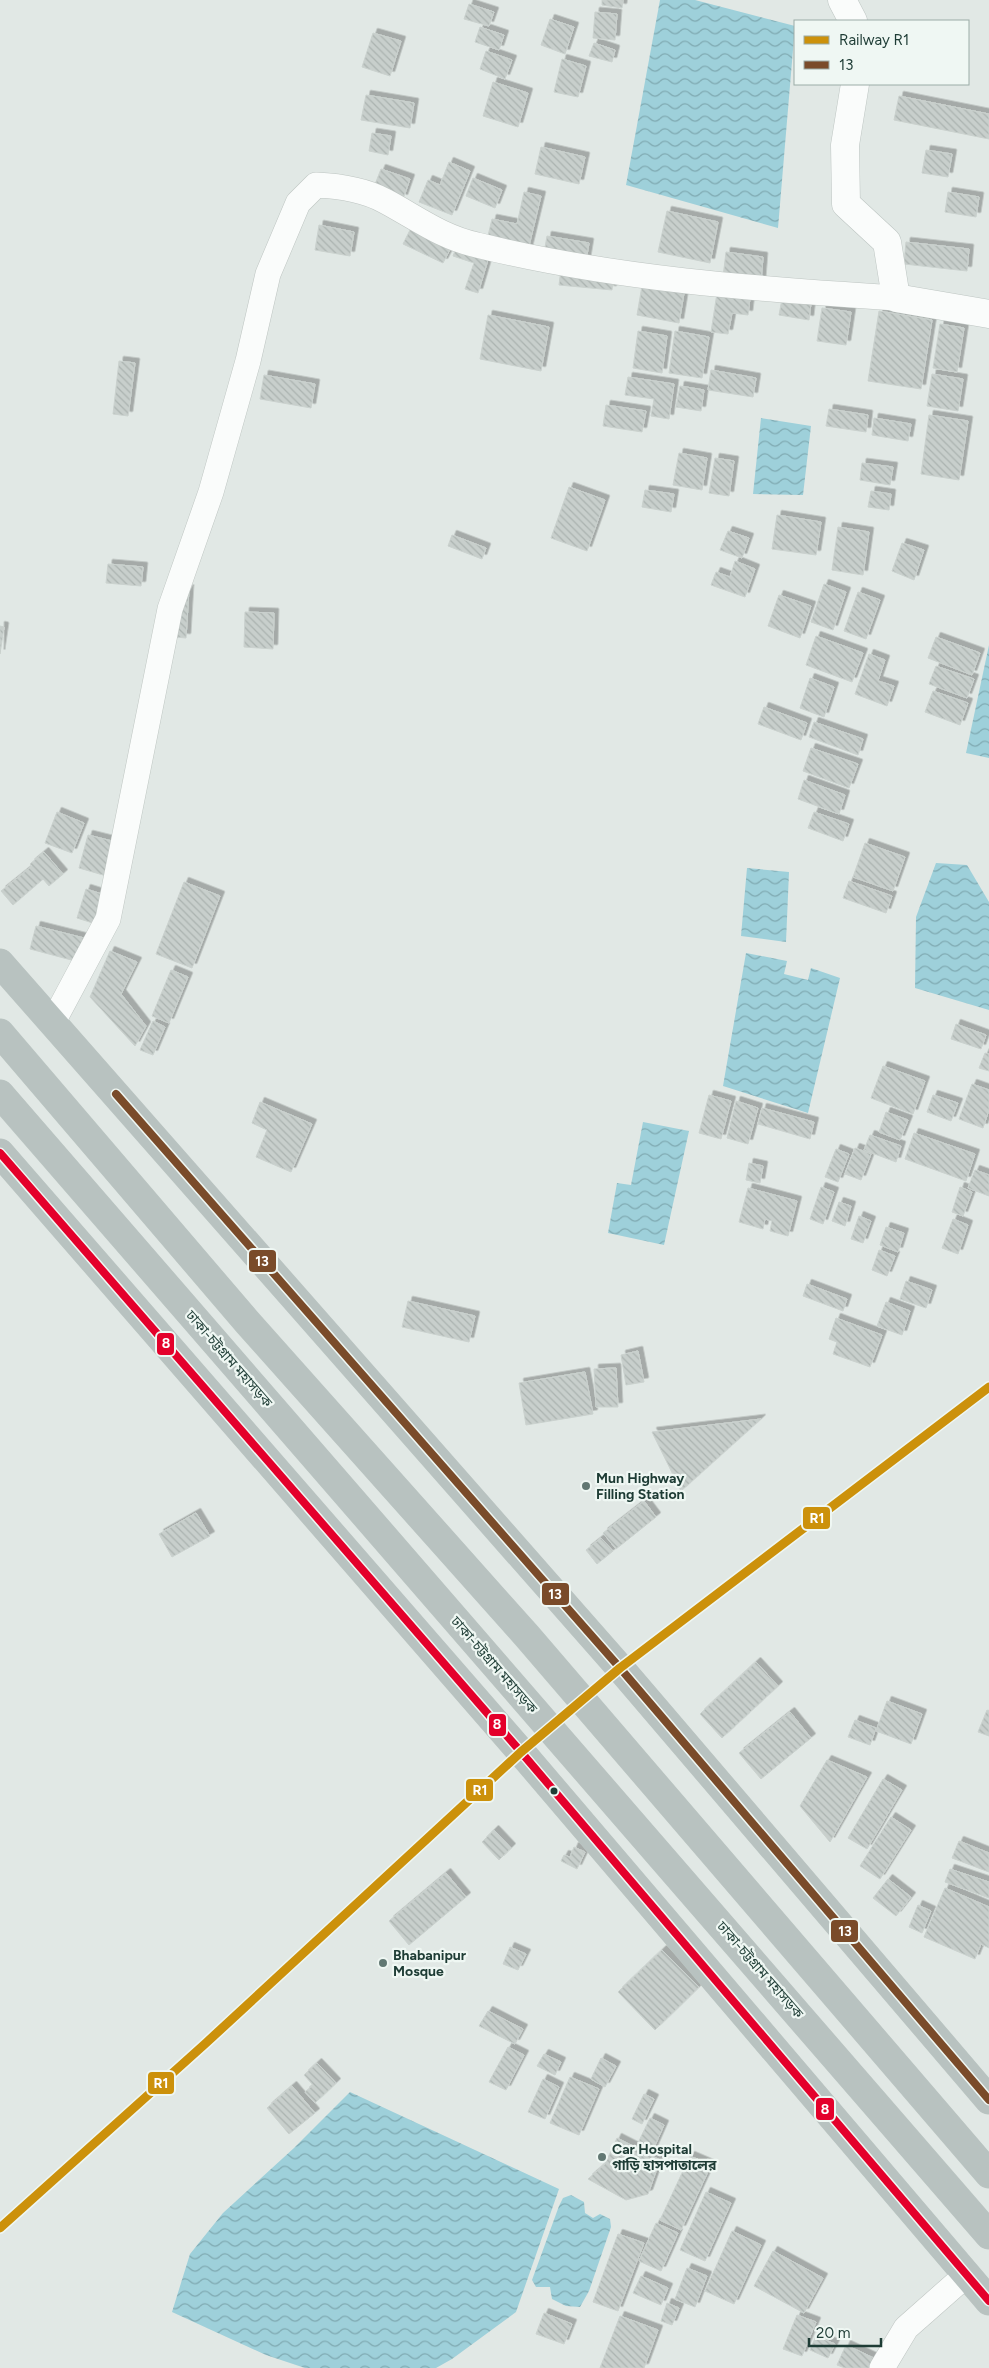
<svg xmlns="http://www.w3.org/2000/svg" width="989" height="2368" viewBox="0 0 989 2368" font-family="Figtree,'Noto Sans Bengali',sans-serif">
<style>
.water{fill:url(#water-waves)}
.building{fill:url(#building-back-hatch);stroke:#cad1ce;filter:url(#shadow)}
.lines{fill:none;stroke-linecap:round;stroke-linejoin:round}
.street-casing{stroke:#bec5c2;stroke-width:26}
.secondary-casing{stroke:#bdc5c2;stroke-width:29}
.highway-casing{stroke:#bbc5c2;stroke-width:29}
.street{stroke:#fafcfb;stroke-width:25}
.secondary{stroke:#fafcfb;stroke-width:28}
.highway{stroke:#b8c2c0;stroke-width:28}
.bus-1-casing{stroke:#eff7f3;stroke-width:11}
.bus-2-casing{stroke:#eff7f3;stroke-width:11}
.bus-1{stroke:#7a4b2a;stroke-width:8}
.bus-2{stroke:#e4002b;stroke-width:8}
.rail-1-casing{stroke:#eff7f3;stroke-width:12}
.rail-1{stroke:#cc910b;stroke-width:9}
.poi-dot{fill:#627873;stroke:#eff7f3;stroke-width:2}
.bus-dot{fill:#1e3c35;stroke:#eff7f3;stroke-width:2}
.labels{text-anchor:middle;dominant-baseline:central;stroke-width:4.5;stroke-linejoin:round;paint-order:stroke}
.street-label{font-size:14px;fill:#1e3c35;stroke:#eff7f3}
.poi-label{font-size:14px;font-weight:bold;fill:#1e3c35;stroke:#eff7f3;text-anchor:start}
.line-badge{stroke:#eff7f3;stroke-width:2}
.badge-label{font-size:14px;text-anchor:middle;font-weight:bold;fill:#fff}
</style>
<defs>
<pattern id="water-waves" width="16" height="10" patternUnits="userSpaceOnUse" patternTransform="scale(1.25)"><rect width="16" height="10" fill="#9ed0da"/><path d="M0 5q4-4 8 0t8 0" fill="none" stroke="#80aab2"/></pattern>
<pattern id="building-back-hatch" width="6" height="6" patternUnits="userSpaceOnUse" patternTransform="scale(1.25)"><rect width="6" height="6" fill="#c8cfcc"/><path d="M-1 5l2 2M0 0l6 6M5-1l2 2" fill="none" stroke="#abb3b0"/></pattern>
<filter id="shadow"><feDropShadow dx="4.5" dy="-4.5" stdDeviation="0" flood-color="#0004"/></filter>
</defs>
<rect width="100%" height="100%" fill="#e1e8e5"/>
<g class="water">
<path d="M660,0H695L795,26L778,228L626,185Z"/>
<path d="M761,418L811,426L803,495L753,494Z"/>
<path d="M989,645V758L966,753Z"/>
<path d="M936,863L967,865L989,902V1010L915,988L916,917Z"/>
<path d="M747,868L789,872L786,942L741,936Z"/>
<path d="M746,953L787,961L784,974L808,980L811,968L840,978L808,1113L723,1086Z"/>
<path d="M643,1122L689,1131L664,1245L608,1233L617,1183L631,1185Z"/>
<path d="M350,2092L559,2189L516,2312L452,2359L436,2368H305L266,2355L172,2312L190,2254L223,2213L294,2148Z"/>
<path d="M571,2195L584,2202L585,2213L593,2218L600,2214L610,2219L611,2227L589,2291L580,2307L566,2306L552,2299L550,2287H536L532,2280L559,2206L563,2198Z"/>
</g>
<g class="building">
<path d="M602,0H623L622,8L602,5Z"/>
<path d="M469,4L494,12L489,26L464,19Z"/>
<path d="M595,12L617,14L615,40L593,38Z"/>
<path d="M550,19L574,27L565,54L541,45Z"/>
<path d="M480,27L504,35L499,50L475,42Z"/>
<path d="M373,33L401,41L390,76L362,67Z"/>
<path d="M594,43L615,50L612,62L589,56Z"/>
<path d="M486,51L512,60L505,79L480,69Z"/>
<path d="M562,59L586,66L578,97L554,92Z"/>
<path d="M493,82L528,93L518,127L483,116Z"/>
<path d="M366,95L414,103L410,128L361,120Z"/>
<path d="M899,96L989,114V139L894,120Z"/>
<path d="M372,133L391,136L388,155L369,151Z"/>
<path d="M541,147L585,157L579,184L535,174Z"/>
<path d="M926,150L952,154L948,177L922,173Z"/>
<path d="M449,162L470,171L452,215L419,202L428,180L440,185Z"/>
<path d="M381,169L410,179L403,199L374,187Z"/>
<path d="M473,178L502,190L495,208L466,196Z"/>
<path d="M524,192L541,196L528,250L487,240L492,219L517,224Z"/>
<path d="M948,192L979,197L976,217L945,212Z"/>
<path d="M667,211L718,222L710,263L658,252Z"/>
<path d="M414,222L454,242L443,263L403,244Z"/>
<path d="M319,225L354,232L350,256L315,250Z"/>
<path d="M547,236L589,243L585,267L543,259Z"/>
<path d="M906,242L969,249L967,271L904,264Z"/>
<path d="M458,243L490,253L478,293L465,289L474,263L453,256Z"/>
<path d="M726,252L763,257L761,282L723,277Z"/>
<path d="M561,269L614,274L612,290L559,285Z"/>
<path d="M644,274L686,281L679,323L637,315Z"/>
<path d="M717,293L750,298L748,315L732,313L728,334L711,332Z"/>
<path d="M782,299L811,303L809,320L779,315Z"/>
<path d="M822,308L851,312L846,345L817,341Z"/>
<path d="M879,311L932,320L921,389L868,381Z"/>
<path d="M488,315L549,327L541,371L480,359Z"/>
<path d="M940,324L964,328L957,372L933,368Z"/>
<path d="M638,331L667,336L662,373L633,368Z"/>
<path d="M675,331L709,337L702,378L669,373Z"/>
<path d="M119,361L135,363L128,416L113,414Z"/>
<path d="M711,370L756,378L753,397L708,390Z"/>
<path d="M932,374L963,379L958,411L927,406Z"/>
<path d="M264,375L315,384L311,408L260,399Z"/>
<path d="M628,377L674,384L669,419L651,416L654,399L625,395Z"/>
<path d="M680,386L704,390L701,411L676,407Z"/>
<path d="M606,405L646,411L642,432L603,426Z"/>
<path d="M829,409L868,415L866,432L826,426Z"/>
<path d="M929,415L968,421L959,480L921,474Z"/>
<path d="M874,418L911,424L908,441L872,435Z"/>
<path d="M679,453L707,458L702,490L673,485Z"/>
<path d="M715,458L734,461L729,496L709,493Z"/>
<path d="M862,463L893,467L890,485L860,480Z"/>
<path d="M569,487L605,500L587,551L551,538Z"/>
<path d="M645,490L674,494L671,512L642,507Z"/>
<path d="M871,491L891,494L889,510L868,507Z"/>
<path d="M777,515L821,522L816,555L772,549Z"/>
<path d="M838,527L869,532L863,575L832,570Z"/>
<path d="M728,531L749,538L742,558L720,550Z"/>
<path d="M452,535L486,548L482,559L448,546Z"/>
<path d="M902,543L924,550L914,580L892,571Z"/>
<path d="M735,561L755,569L745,597L711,585L716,572L730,577Z"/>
<path d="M108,564L143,567L141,586L106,583Z"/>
<path d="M824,584L846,592L833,630L811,622Z"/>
<path d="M189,589L186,638L164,636Z"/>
<path d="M858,592L880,600L866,639L844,631Z"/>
<path d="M779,595L811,606L800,638L768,626Z"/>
<path d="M245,612L274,613L273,649L244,647Z"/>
<path d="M0,626L4,627L0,654Z"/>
<path d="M816,636L863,653L852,682L806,665Z"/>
<path d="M936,637L980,653L972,675L928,658Z"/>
<path d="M869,654L885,660L878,681L894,686L887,706L855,694Z"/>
<path d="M936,666L974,679L967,698L929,684Z"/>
<path d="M810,678L834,687L824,717L800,708Z"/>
<path d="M933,691L968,703L960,725L925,712Z"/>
<path d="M764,707L807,723L801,740L758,724Z"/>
<path d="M814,722L863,739L858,755L809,737Z"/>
<path d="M811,748L858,764L849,788L803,771Z"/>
<path d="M804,780L845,795L839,814L798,799Z"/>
<path d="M57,812L84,823L72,853L45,843Z"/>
<path d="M814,812L849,824L843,841L808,828Z"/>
<path d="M88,835L120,843L110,877L79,868Z"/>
<path d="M865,843L905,857L893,891L853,877Z"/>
<path d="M44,852L63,874L49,886L43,879L13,905L1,891L32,866L30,864Z"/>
<path d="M849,881L892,896L886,913L843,898Z"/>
<path d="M184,882L220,896L192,968L156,954Z"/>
<path d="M86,889L108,896L99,925L77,918Z"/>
<path d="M36,926L96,941L90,965L30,949Z"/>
<path d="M110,951L137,962L121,994L146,1026L135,1046L90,997Z"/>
<path d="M171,970L188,977L169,1023L152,1016Z"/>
<path d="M153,1021L165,1027L153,1055L140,1050Z"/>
<path d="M956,1024L986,1035L981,1049L951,1039Z"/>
<path d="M985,1053L989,1054V1071L979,1068Z"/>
<path d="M883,1066L925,1081L913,1114L871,1098Z"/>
<path d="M972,1084L989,1090V1110L983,1128L959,1119Z"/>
<path d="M709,1095L731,1101L721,1139L699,1133Z"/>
<path d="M933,1095L958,1103L951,1121L927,1112Z"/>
<path d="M736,1101L758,1108L748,1144L727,1138Z"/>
<path d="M260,1102L312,1124L291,1172L256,1157L267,1130L252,1123Z"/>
<path d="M762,1108L814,1122L810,1139L758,1124Z"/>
<path d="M886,1112L908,1120L900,1140L879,1132Z"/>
<path d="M914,1133L975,1154L966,1181L905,1159Z"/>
<path d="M870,1135L901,1146L896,1162L864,1150Z"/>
<path d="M855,1148L871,1154L861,1180L845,1174Z"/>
<path d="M836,1149L849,1154L838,1182L825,1177Z"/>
<path d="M749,1163L763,1166L760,1183L746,1180Z"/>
<path d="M975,1170L989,1175V1196L968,1188Z"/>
<path d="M821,1187L834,1192L823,1224L810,1219Z"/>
<path d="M960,1187L972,1192L963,1216L952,1212Z"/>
<path d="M748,1188L797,1201L788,1236L770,1231L772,1221L765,1219L763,1229L739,1222Z"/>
<path d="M839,1202L851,1206L845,1226L832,1221Z"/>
<path d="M859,1216L871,1221L863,1243L851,1239Z"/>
<path d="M953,1219L968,1225L958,1254L942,1248Z"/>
<path d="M886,1227L904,1233L898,1252L880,1245Z"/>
<path d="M879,1250L895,1256L887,1276L872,1270Z"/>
<path d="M906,1281L932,1290L926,1308L900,1299Z"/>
<path d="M807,1284L847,1299L843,1311L803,1296Z"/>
<path d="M408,1301L475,1316L469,1342L402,1327Z"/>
<path d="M886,1302L910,1311L902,1335L877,1326Z"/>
<path d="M836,1318L882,1335L870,1367L833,1354L837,1342L829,1339Z"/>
<path d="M638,1351L644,1382L626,1385L621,1355Z"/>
<path d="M616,1368L618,1407H596L594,1369Z"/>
<path d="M585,1372L593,1414L526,1425L519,1383Z"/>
<path d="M761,1419L681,1491L652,1432Z"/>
<path d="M644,1501L656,1517L616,1549L603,1533Z"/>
<path d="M196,1513L210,1536L172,1557L159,1534Z"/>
<path d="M601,1538L613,1551L597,1564L586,1550Z"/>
<path d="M756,1662L778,1686L722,1738L700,1714Z"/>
<path d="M887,1701L922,1714L911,1744L876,1731Z"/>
<path d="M987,1710L989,1711V1736L978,1732Z"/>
<path d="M790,1712L811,1738L761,1779L739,1753Z"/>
<path d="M855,1720L876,1728L870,1745L848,1737Z"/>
<path d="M827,1760L867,1777L830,1842L800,1806Z"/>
<path d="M883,1779L902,1790L867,1849L848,1838Z"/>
<path d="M891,1817L911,1830L880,1879L860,1866Z"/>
<path d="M494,1830L511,1848L499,1860L482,1842Z"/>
<path d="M959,1841L989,1853V1872L952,1858Z"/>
<path d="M574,1847L585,1852L577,1869L561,1861L564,1855L570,1857Z"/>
<path d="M950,1869L989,1882V1898L945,1882Z"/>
<path d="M446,1873L466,1897L409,1945L389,1921Z"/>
<path d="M888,1879L911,1897L896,1916L873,1898Z"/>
<path d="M945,1888L989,1907V1948L981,1944L975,1959L924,1937Z"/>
<path d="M918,1905L931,1911L922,1933L909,1927Z"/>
<path d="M510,1947L526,1954L518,1970L503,1964Z"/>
<path d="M662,1950L699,1987L655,2030L618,1992Z"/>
<path d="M488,2011L523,2029L515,2044L479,2026Z"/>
<path d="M508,2047L524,2055L506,2090L489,2082Z"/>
<path d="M544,2054L561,2062L555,2075L537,2066Z"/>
<path d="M601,2058L616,2066L605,2087L591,2079Z"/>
<path d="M317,2063L336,2083L315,2103L305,2092L313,2085L304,2075Z"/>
<path d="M570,2077L599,2089L579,2135L550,2123Z"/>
<path d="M543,2079L559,2087L545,2119L528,2112Z"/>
<path d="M292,2086L315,2113L289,2134L267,2108Z"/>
<path d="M644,2094L654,2099L642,2124L632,2119Z"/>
<path d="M650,2118L664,2125L653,2150L638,2143Z"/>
<path d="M617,2138L660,2160L648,2194L626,2200L588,2179L605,2164Z"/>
<path d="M690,2156L711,2165L681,2230L660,2220Z"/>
<path d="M706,2192L731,2203L705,2261L680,2250Z"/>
<path d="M656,2223L678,2233L661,2271L639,2261Z"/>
<path d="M732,2231L761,2245L734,2304L705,2291Z"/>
<path d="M618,2234L644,2243L618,2311L593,2302Z"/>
<path d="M773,2251L823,2278L804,2313L754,2286Z"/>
<path d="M687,2268L707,2276L695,2307L675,2299Z"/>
<path d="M641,2276L668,2288L661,2305L633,2293Z"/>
<path d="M667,2303L679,2308L672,2325L661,2321Z"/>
<path d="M544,2313L572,2324L564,2344L536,2334Z"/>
<path d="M797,2315L816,2322L802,2356L783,2349Z"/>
<path d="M620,2316L658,2330L644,2368H600Z"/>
<path d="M816,2336L835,2344L828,2358L810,2350Z"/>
<path d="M846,2345L878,2360L874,2368H845L837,2365Z"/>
</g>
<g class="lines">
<g class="street-casing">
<g id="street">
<path d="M53,1022L108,919L170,609L211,492L248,361L268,274L298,203L316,185C339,186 365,190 385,201C417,218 441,237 477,245C614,279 756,289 896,298"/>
<path d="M882,2368L906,2328L966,2275"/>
</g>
</g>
<g class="secondary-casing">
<g id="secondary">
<path d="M842,0L853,21"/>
<path d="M855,84L845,145L846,204L887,242L896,298L989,314"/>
</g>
</g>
<g class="highway-casing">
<g id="highway">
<path d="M0,963L620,1668L989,2100"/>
<path d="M0,1033L248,1323L527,1636L989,2174"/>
<path d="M0,1094L989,2235"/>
<path d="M0,1153L521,1752L989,2301"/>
</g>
</g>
<use href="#street" class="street"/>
<use href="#secondary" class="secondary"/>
<use href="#highway" class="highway"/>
<g class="bus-1-casing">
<path id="bus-1" d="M116,1094L620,1668L989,2100"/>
</g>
<g class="bus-2-casing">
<path id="bus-2" d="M0,1153L521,1752L989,2301"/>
</g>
<use href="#bus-1" class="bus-1"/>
<use href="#bus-2" class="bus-2"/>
<g class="rail-1-casing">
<path id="rail-1" d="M0,2228L206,2043L521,1752L620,1668L989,1387"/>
</g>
<use href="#rail-1" class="rail-1"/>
</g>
<g class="poi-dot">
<circle cx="586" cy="1486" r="5"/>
<circle cx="383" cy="1963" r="5"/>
<circle cx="602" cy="2157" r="5"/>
</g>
<circle class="bus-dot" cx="554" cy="1791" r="4.5"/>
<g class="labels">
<g class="street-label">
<text transform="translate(229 1359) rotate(49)">ঢাকা-চট্টগ্রাম মহাসড়ক</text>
<text transform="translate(494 1665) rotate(49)">ঢাকা-চট্টগ্রাম মহাসড়ক</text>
<text transform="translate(760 1970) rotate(49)">ঢাকা-চট্টগ্রাম মহাসড়ক</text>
</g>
<g class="poi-label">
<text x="596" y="1478">Mun Highway<tspan x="596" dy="16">Filling Station</tspan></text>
<text x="393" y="1955">Bhabanipur<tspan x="393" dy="16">Mosque</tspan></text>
<text x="612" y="2149">Car Hospital<tspan x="612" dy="16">গাড়ি হাসপাতালের</tspan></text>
</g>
</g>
<g class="line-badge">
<rect x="248" y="1249" width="29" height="24" rx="5" fill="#7a4b2a"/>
<rect x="156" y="1332" width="19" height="24" rx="5" fill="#e4002b"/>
<rect x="802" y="1506" width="29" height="24" rx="5" fill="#cc910b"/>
<rect x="541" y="1582" width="29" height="24" rx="5" fill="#7a4b2a"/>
<rect x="488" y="1713" width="19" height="24" rx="5" fill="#e4002b"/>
<rect x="465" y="1778" width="29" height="24" rx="5" fill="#cc910b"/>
<rect x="830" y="1919" width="29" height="24" rx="5" fill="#7a4b2a"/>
<rect x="147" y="2071" width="28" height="24" rx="5" fill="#cc910b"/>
<rect x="815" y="2097" width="20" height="24" rx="5" fill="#e4002b"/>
</g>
<g class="badge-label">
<text x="262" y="1266">13</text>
<text x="166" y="1348">8</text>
<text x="817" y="1523">R1</text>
<text x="555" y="1599">13</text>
<text x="497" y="1729">8</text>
<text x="480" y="1795">R1</text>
<text x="845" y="1936">13</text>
<text x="161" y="2088">R1</text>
<text x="825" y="2114">8</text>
</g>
<rect x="794" y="20" width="175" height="65" fill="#eff7f3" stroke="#9baca7"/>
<rect x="804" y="36" width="25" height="8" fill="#cc910b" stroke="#9baca7"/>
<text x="839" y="45" font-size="15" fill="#1e3c35">Railway R1</text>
<rect x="804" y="61" width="25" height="8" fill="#7a4b2a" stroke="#9baca7"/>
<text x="839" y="70" font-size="15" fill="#1e3c35">13</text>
<path d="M809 2338v8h72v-8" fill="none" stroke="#1e3c35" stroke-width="2.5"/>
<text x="816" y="2338" font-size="15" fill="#1e3c35" stroke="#eff7f3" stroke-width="4" paint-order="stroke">20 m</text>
</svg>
